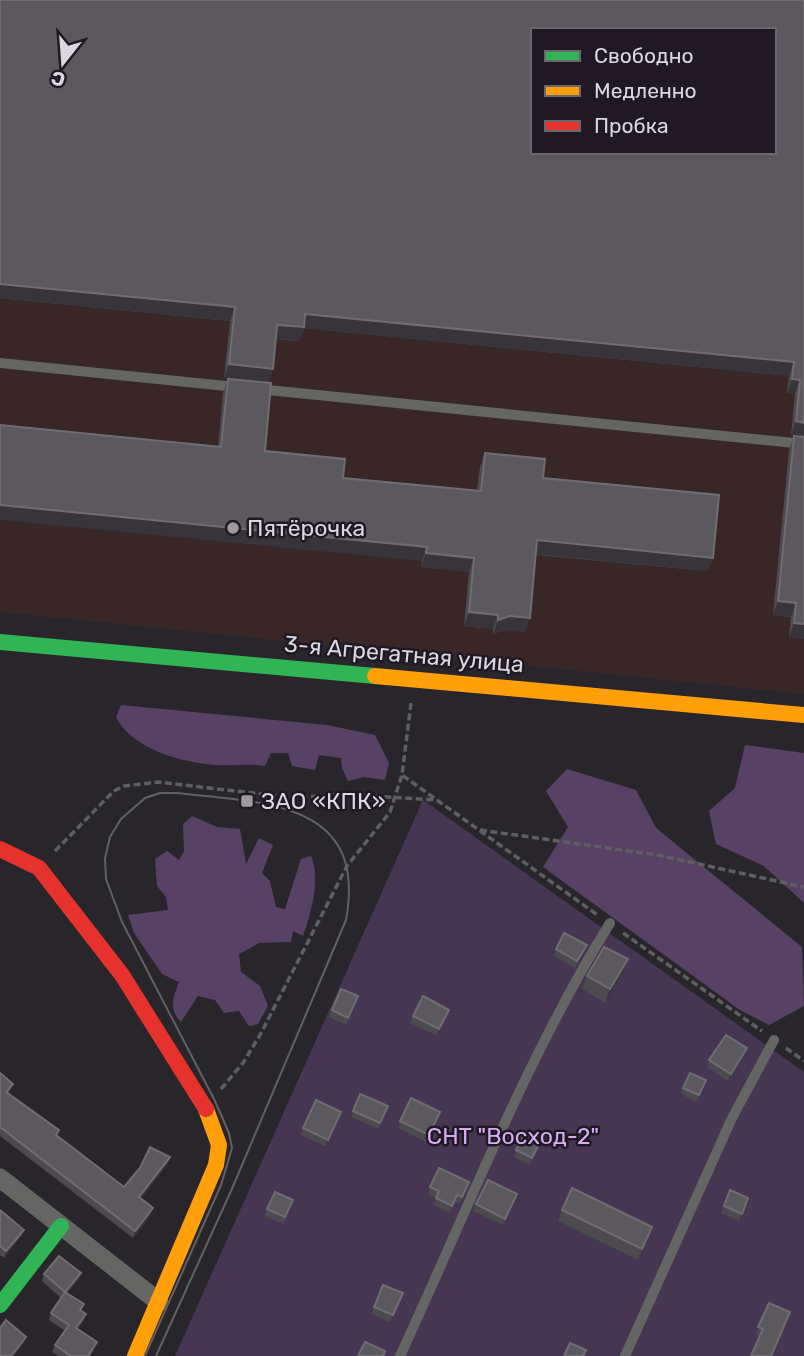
<svg xmlns="http://www.w3.org/2000/svg" width="804" height="1356" viewBox="0 0 804 1356" font-family="Rubik,sans-serif">
<style>
.industrial{fill:#392727;fill-rule:evenodd}
.green{fill:#463652}
.forest{fill:#574265}
.lines{fill:none;stroke-linecap:round;stroke-linejoin:round}
.path{stroke:#5f5e60;stroke-width:3.5;stroke-dasharray:7 3.5;stroke-linecap:butt}
.lane{stroke:#656564;stroke-width:10}
.street{stroke:#656564;stroke-width:19}
.fast{stroke:#30b455;stroke-width:16}
.slow{stroke:#ff9f0a;stroke-width:16}
.jam{stroke:#e5322d;stroke-width:16}
.tram{stroke:#616162;stroke-width:2}
.wall{fill:#4d4a4f}
.shaded-wall{fill:#38353a}
.building{fill:#5c595e;stroke:#706d72;stroke-width:2;fill-rule:evenodd}
.poi-dot{fill:#9d999f;stroke:#201924;stroke-width:2.5}
.labels{text-anchor:middle;dominant-baseline:central;stroke-width:5;stroke-linejoin:round;paint-order:stroke}
.poi-label{font-size:23px;fill:#dbd7de;stroke:#201924;text-anchor:start}
.street-label{font-size:23px;fill:#dbd7de;stroke:#201924}
.park-label{font-size:23px;fill:#d5aef1;stroke:#201924}
</style>
<rect width="100%" height="100%" fill="#29262b"/>
<path class="industrial" d="M0,0H804V694L0,612ZM533,30H774V152H533Z"/>
<path class="green" d="M423,800L804,1072V1356H175Z"/>
<g class="forest">
<path d="M121,705L327,725L375,735L389,763L385,780L363,777L348,781L342,768L341,758L319,755L315,770L292,766L288,753H271L265,766C248,763 232,766 215,765C180,762 132,749 116,717Z"/>
<path d="M745,745L804,753V903L764,866L716,844L709,811L735,788Z"/>
<path d="M567,769L636,790L656,828L802,947L804,1006L769,1025L740,1010L543,867L568,827L546,791Z"/>
<path d="M192,816L217,827L240,829L246,864L259,838L273,845L262,873L270,881L276,907L285,909L301,859L311,856C321,877 311,914 303,936L293,931L291,942L259,943L239,954L241,972L260,986L268,1006L258,1024L249,1026L239,1011L224,1013L215,1000L198,996L181,1022C168,1009 173,998 179,982L162,974L134,933L128,915L168,910L166,897L157,886L155,859L167,851L179,860L184,851L183,824Z"/>
</g>
<g class="lines">
<g class="path">
<path d="M411,703L402,775L599,916"/>
<path d="M480,830L658,855L804,887"/>
<path d="M55,851L114,791L124,786L158,782L295,798L341,794L436,800"/>
<path d="M623,933L762,1031"/>
<path d="M786,1048L804,1061"/>
<path d="M221,1089L243,1063L260,1035L347,866L390,812L402,775"/>
</g>
<g class="lane">
<path d="M0,363L236,387"/>
<path d="M258,389L804,444"/>
<path d="M400,1356C467,1212 526,1058 610,923"/>
<path d="M625,1356L732,1118L774,1040"/>
</g>
<path class="street" d="M0,1178L159,1302"/>
<g class="fast">
<path d="M0,642L375,676"/>
<path d="M0,1305L61,1226"/>
</g>
<g class="slow">
<path d="M375,676L804,715"/>
<path d="M135,1356L216,1165L219,1145L206,1109"/>
</g>
<path class="jam" d="M0,849L39,868L122,975L206,1109"/>
<path class="tram" d="M145,1356L221,1185L232,1148L229,1133L214,1099L122,922L106,879L105,858L110,837L121,819L145,798L160,793H177C263,803 368,800 346,920L231,1191L156,1356"/>
</g>
<g class="wall">
<path d="M804,0V639L789,637L791,617L773,615L789,450L794,436H799L791,435L795,393H787L789,376L304,328L299,341L276,339L273,369L268,382L224,378L230,321L0,298Z"/>
<path d="M228,379L265,451L343,478L477,491L480,467L485,453L543,478L713,558L707,571L536,555L525,632L505,630L493,634V629L464,626L469,572L421,567L422,561L218,447L223,393Z"/>
<path d="M587,945L584,952L575,968L554,956L556,949Z"/>
<path d="M628,959L623,972L605,1003L582,989L587,976Z"/>
<path d="M358,996L346,1025L329,1017L332,1010Z"/>
<path d="M449,1010L436,1035L410,1023L413,1016Z"/>
<path d="M745,1055L728,1081L707,1067L709,1060Z"/>
<path d="M0,1073L13,1084L8,1093L59,1130L57,1136L124,1187L168,1163L141,1198L151,1215L133,1238L0,1136Z"/>
<path d="M704,1087L696,1102L681,1094L683,1088Z"/>
<path d="M360,1094L386,1113L378,1129L351,1117Z"/>
<path d="M440,1112L426,1142L398,1128L400,1121Z"/>
<path d="M338,1118L325,1146L301,1135L303,1128Z"/>
<path d="M539,1147L530,1165L514,1157L516,1150Z"/>
<path d="M469,1182L460,1204L455,1202L450,1213L434,1205L436,1198L428,1194L430,1187Z"/>
<path d="M730,1190L748,1198L739,1221L721,1213Z"/>
<path d="M275,1192L293,1200L283,1224L264,1216Z"/>
<path d="M515,1200L503,1225L473,1211L476,1204Z"/>
<path d="M0,1210L24,1230L21,1236L4,1258L0,1255Z"/>
<path d="M562,1210L648,1238L638,1260L558,1221Z"/>
<path d="M81,1273L78,1280L67,1293L84,1304L81,1311L83,1321L77,1329L94,1349L90,1356H59L52,1352L55,1345L65,1331L49,1320L51,1313L61,1298L42,1281L44,1274Z"/>
<path d="M383,1285L400,1300L390,1322L371,1314Z"/>
<path d="M769,1303L790,1312L760,1336L756,1334Z"/>
</g>
<g class="shaded-wall">
<path d="M0,284L235,307L230,321L0,298Z"/>
<path d="M305,314L794,362L789,376L304,328L299,341L272,338L277,325Z"/>
<path d="M229,364L273,369L268,382L224,378Z"/>
<path d="M792,379L800,380L795,393H787Z"/>
<path d="M796,421L804,423V437L791,435Z"/>
<path d="M0,505L427,547L422,561L0,520Z"/>
<path d="M537,540L713,558L707,571L532,554Z"/>
<path d="M426,553L474,558L469,572L421,567Z"/>
<path d="M778,601L796,603L791,617L773,615Z"/>
<path d="M469,612L498,615L493,629L464,626Z"/>
<path d="M510,616L530,618L525,632L505,630L493,634L498,620Z"/>
<path d="M794,623L804,624V639L789,637Z"/>
<path d="M628,959L623,972L605,1003L610,989Z"/>
<path d="M747,1048L745,1055L728,1081L731,1074Z"/>
<path d="M170,1157L168,1163L137,1204L139,1197Z"/>
<path d="M153,1208L151,1215L133,1238L135,1231Z"/>
<path d="M652,1227L648,1238L638,1260L642,1249Z"/>
<path d="M24,1230L21,1236L4,1258L6,1251Z"/>
<path d="M81,1273L78,1280L63,1299L65,1292Z"/>
<path d="M86,1314L83,1321L73,1335L76,1328Z"/>
<path d="M26,1337L24,1343L14,1356H11Z"/>
</g>
<g class="building">
<path d="M0,0H804V423L796,421L800,380L792,379L794,362L305,314L304,327L277,325L273,369L229,364L235,307L0,284ZM533,30H774V152H533Z"/>
<path d="M228,379L271,383L265,451L345,459L343,478L481,491L485,453L545,459L543,478L719,495L713,558L537,540L530,618L510,616L498,620V615L469,612L474,558L426,553L427,547L0,505V425L221,447Z"/>
<path d="M794,436L804,437V624L794,623L796,603L778,601Z"/>
<path d="M564,933L587,945L577,961L556,949Z"/>
<path d="M604,947L628,959L610,989L587,976Z"/>
<path d="M341,989L358,996L348,1018L332,1010Z"/>
<path d="M423,996L449,1010L439,1029L413,1016Z"/>
<path d="M726,1035L747,1048L731,1074L709,1060Z"/>
<path d="M0,1073L13,1084L6,1092L59,1130L56,1135L124,1187L140,1168L150,1147L170,1157L139,1197L153,1208L135,1231L0,1127Z"/>
<path d="M690,1073L706,1080L699,1095L683,1088Z"/>
<path d="M360,1094L388,1106L380,1123L353,1111Z"/>
<path d="M411,1098L440,1112L429,1135L400,1121Z"/>
<path d="M316,1100L341,1112L328,1140L303,1128Z"/>
<path d="M525,1132L541,1140L532,1158L516,1150Z"/>
<path d="M439,1168L469,1182L462,1197L457,1195L452,1206L436,1198L439,1191L430,1187Z"/>
<path d="M488,1180L517,1194L505,1219L476,1204Z"/>
<path d="M572,1188L652,1227L642,1249L562,1210Z"/>
<path d="M730,1190L748,1198L742,1214L724,1206Z"/>
<path d="M275,1192L293,1200L285,1217L267,1209Z"/>
<path d="M0,1210L24,1230L6,1251L0,1246Z"/>
<path d="M59,1256L81,1273L65,1292L84,1304L80,1310L86,1314L76,1328L97,1342L88,1356H71L55,1345L69,1325L51,1313L65,1292L44,1274Z"/>
<path d="M383,1285L403,1293L393,1315L374,1307Z"/>
<path d="M769,1303L790,1312L771,1356H751L763,1329L758,1327Z"/>
<path d="M6,1320L26,1337L11,1356H0V1328Z"/>
<path d="M365,1342L385,1351L383,1356H358Z"/>
<path d="M570,1343L586,1350L583,1356H564Z"/>
</g>
<g class="poi-dot">
<circle cx="233" cy="528" r="7"/>
<rect x="240" y="794" width="14" height="14" rx="3.5"/>
</g>
<g class="labels">
<g class="poi-label">
<text x="247" y="528">Пятёрочка</text>
<text x="261" y="801">ЗАО «КПК»</text>
</g>
<g class="street-label">
<text transform="translate(404 654) rotate(5)">3-я Агрегатная улица</text>
</g>
<g class="park-label">
<text x="513" y="1136">СНТ "Восход-2"</text>
</g>
</g>
<rect x="531" y="28" width="245" height="126" fill="#201924" stroke="#6b656e" stroke-width="2"/>
<rect x="545" y="51" width="35" height="10" fill="#30b455" stroke="#6b656e" stroke-width="2"/>
<text x="594" y="63" font-size="21" fill="#dbd7de">Свободно</text>
<rect x="545" y="86" width="35" height="10" fill="#ff9f0a" stroke="#6b656e" stroke-width="2"/>
<text x="594" y="98" font-size="21" fill="#dbd7de">Медленно</text>
<rect x="545" y="121" width="35" height="10" fill="#e5322d" stroke="#6b656e" stroke-width="2"/>
<text x="594" y="133" font-size="21" fill="#dbd7de">Пробка</text>
<g transform="translate(63 63) rotate(197)" stroke="#201924" stroke-width="5" paint-order="stroke">
<path d="M0-5L12 26L0 18L-12 26Z" fill="#dbd7de"/>
<text y="-10" font-size="19" font-weight="bold" text-anchor="middle" fill="#dbd7de">С</text>
</g>
</svg>
